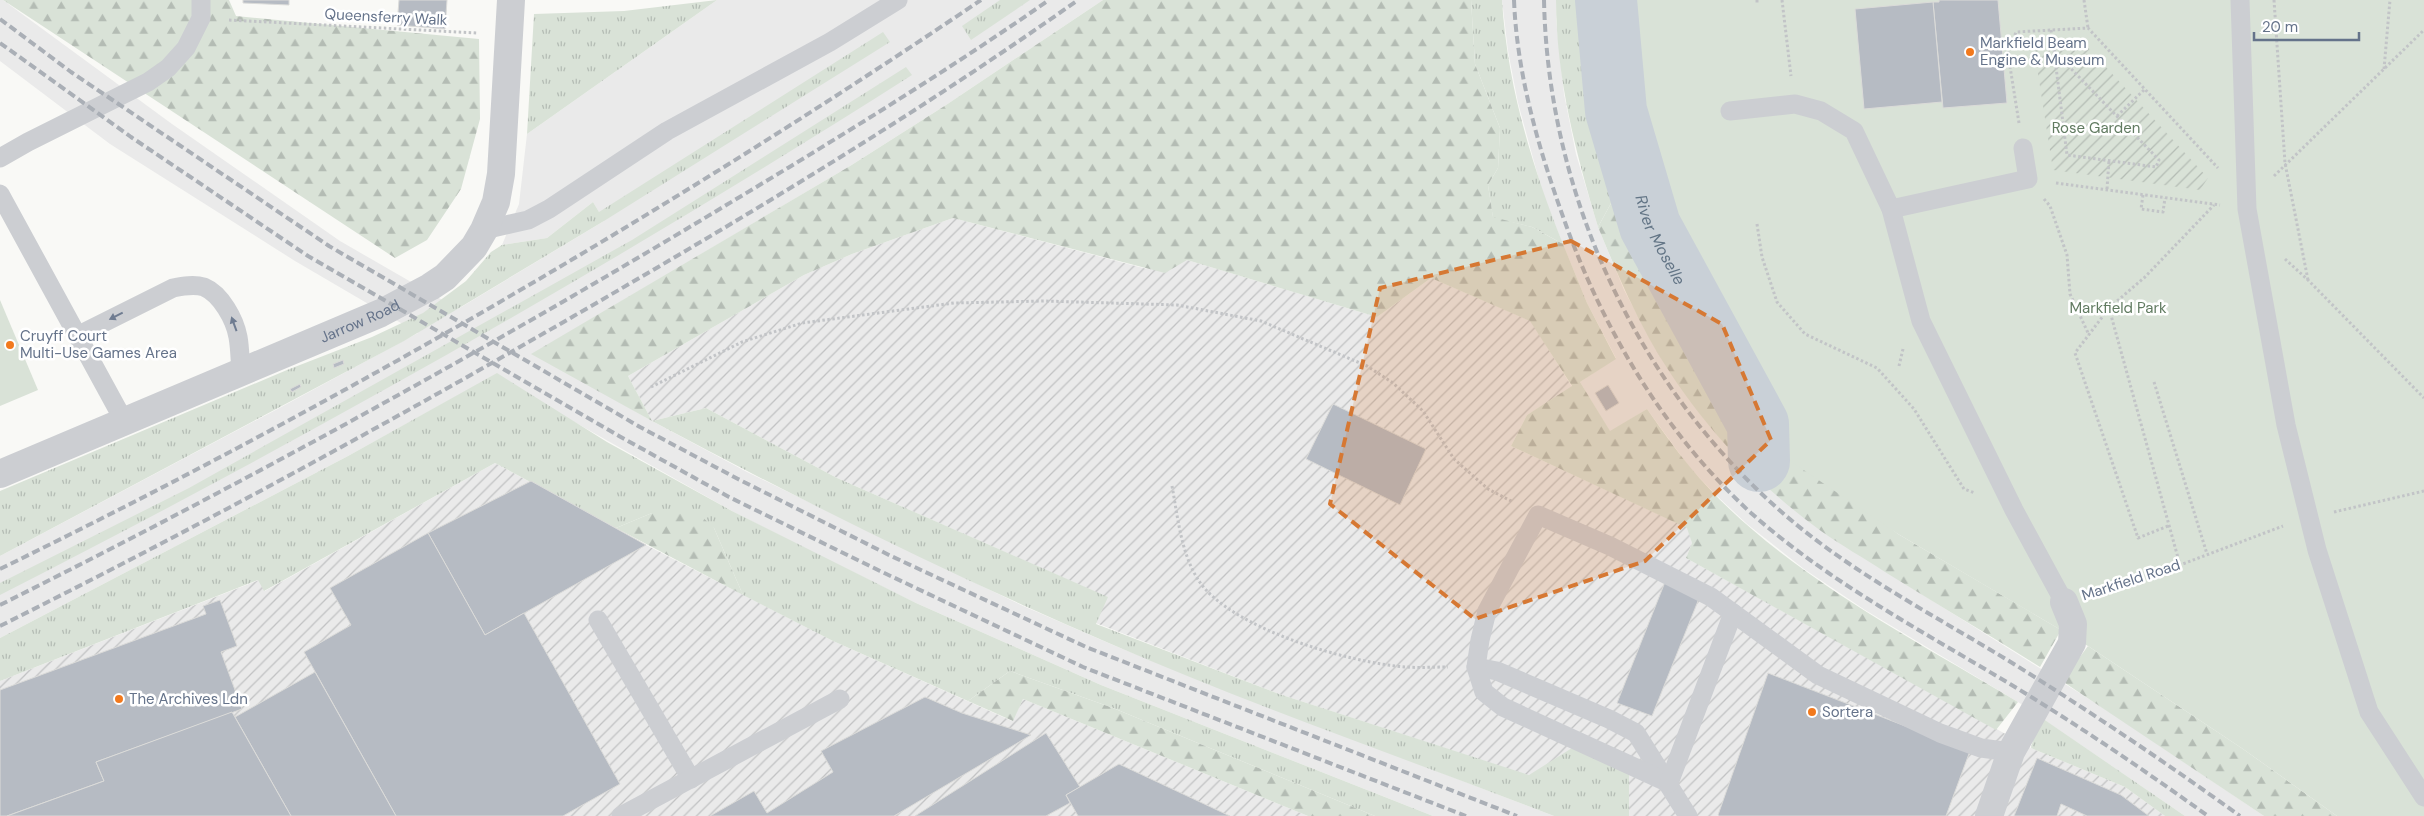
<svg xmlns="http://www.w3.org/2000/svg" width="2424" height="816" viewBox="0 0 2424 816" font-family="'DM Sans',sans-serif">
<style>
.built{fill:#eaeaea}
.industrial{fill:url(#industrial-furrows)}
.grass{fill:url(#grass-tufts)}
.forest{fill:url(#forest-firs)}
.park{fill:#d9e2d7}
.garden{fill:url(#garden-furrows)}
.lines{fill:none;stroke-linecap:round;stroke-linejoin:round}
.river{stroke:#c9d0d7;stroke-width:62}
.building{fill:#b6bbc3;stroke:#dbdbd9}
.path{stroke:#c2c4c7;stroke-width:3;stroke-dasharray:2.5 2.5;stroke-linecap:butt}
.lane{stroke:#ccced2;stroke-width:19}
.street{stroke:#ccced2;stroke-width:28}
.rail{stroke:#aaafb6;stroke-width:4;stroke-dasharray:8 4;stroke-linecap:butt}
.oneway{fill:#6f7c91}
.marked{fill:#d67833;fill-opacity:0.2;stroke:#d67833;stroke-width:4;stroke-dasharray:10 6;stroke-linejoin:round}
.poi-dot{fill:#f2791d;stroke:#fff;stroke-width:2}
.labels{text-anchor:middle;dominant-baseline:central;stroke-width:5;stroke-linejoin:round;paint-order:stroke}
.street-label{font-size:15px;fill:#65738a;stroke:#fff}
.poi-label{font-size:15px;fill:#65738a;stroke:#fff;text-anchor:start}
.park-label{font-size:15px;fill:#617b61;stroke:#fff}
.water-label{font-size:16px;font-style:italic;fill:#627485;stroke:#fff}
</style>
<defs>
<pattern id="industrial-furrows" width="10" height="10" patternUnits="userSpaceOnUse" patternTransform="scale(1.25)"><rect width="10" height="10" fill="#eaeaea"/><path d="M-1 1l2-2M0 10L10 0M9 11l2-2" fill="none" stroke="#c1c2c3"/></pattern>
<pattern id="grass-tufts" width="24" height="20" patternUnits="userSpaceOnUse" patternTransform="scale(1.25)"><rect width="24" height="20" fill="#d9e2d7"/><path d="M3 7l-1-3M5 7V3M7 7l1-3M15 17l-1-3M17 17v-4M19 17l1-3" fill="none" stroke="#b4bcb4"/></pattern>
<pattern id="forest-firs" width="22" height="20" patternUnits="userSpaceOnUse" patternTransform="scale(1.25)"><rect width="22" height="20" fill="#d9e2d7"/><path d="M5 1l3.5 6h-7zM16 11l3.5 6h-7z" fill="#b4bcb4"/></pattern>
<pattern id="garden-furrows" width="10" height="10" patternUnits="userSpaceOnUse" patternTransform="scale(1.25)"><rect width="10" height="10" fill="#d9e2d7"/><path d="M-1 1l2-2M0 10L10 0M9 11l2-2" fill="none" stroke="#b4bcb4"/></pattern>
</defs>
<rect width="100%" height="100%" fill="#f9f9f6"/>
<g class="built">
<path d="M0,0H3L172,124L340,241L458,309L604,221L593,202L547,238L502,245L519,204L527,134L717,0H1103L946,105L850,166L534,353L652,421L747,472L1021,605L1113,645L1220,688L1554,816H1433L1101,685L916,603L810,551L732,511L493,376L348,456L0,638V556L285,405L418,333L295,261L110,144L0,61Z"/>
<path d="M1502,0H1556V20L1564,94L1576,154L1598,227L1624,290L1651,341L1701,415L1737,457L1893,576L2116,716L2264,816H2185L2018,702L1865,610L1804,569L1747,524L1717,496L1690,468L1647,409L1610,432L1580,382L1616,358L1587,303L1544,198L1518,103L1508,51Z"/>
</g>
<g class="industrial">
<path d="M953,218L1147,269L1187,260L1377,317L1431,278L1531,321L1572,387L1527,415L1511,446L1688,528L1692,543L1686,558L2031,748L2125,787L2165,816H1629L1628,808L1279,694L1096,623L1107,597L837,478L706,408L652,421L628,376L804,275L852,254Z"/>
<path d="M495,463L646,545L833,641L1012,721L1023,699L1308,816H0V681L259,580L265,591Z"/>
</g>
<g class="grass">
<path d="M717,0L527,134L534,14L624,11Z"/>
<path d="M1000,0H1030L971,40L962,26Z"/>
<path d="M1471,0H1502C1507,84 1532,167 1563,244L1532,227L1493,218L1488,185L1498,168L1500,128L1475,64Z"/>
<path d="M1556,0H1588L1587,14L1600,114L1621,185L1598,227C1576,153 1556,78 1556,0Z"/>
<path d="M883,32L890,42L604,221L404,341L0,556V491L287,370L372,337L423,313L466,281L491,252L502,245L547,238L593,202L599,212Z"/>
<path d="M906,67L912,75C617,263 312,436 0,595V583L189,488L632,240Z"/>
<path d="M497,373L607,442L732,511L916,603L1101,685L1433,816H1375L1113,708L1010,671L968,701L833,641L743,595L714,528L652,513L616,528L495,463L264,591L258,580L0,681V638L348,456Z"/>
<path d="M706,408L837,478L1108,597L1096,624L1279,694L1529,775L1572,748L1629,774V816H1554C1407,759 1256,707 1111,644C955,577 802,501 652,421Z"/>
<path d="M2039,716L2185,816H2165L2125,787L2031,748Z"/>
</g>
<g class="forest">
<path d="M3,0H229L236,16L479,39L480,119L461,189L427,240L395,258Z"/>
<path d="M1103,0H1471L1475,64L1500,128L1498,168L1488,185L1493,217L1532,227L1563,244L1587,303L1616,359L1580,382L1610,431L1647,409C1661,429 1675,449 1690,467C1774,568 1907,635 2018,702L1996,730L1686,558L1692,543L1687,528L1511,446L1527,415L1572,386L1530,321L1431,278L1377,317L1187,260L1165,273L953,218L852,254L804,275L628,376L652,421L531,354L850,166L946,105Z"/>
<path d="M1621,185L1634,233L1683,338L1733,404L1898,534L2061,630L2040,667C1989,635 1937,604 1885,572C1864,558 1842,546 1821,531C1753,482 1692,414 1650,340C1630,304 1614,266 1598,227Z"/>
<path d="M696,511L714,528L743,595L616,528L652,513Z"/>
<path d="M2088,646L2243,749L2337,816H2264L2062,681Z"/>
<path d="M1010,671L1113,708L1375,816H1308L1023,699L1013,721L968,701Z"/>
</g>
<g class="park">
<path d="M1588,0H2424V816H2337L2243,749L2088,646L1898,534L1789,460L1733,404L1683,338L1634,233L1600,114L1587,14Z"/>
<path d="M0,300L38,390L0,406Z"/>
</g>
<path class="garden" d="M2083,42L2208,178L2200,190L2053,170L2034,48Z"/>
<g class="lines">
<path class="river" id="s1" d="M1606,0L1616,111L1650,226L1758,424L1759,461"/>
</g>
<g class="building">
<path d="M243,0H289V5L243,3Z"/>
<path d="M399,0H447L445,29L397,25Z"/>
<path d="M1939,0H1998L2007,103L1943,108L1933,2H1939Z"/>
<path d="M1933,2L1942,102L1864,109L1855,9Z"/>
<path d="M343,360L344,364L334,368L333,364Z"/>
<path d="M300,384L301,387L292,392L290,389Z"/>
<path d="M1608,385L1619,403L1606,411L1595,393Z"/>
<path d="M1333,404L1426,449L1400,505L1306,459Z"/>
<path d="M531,481L646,545L485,635L428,533Z"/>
<path d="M428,533L485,635L524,613L620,784L563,816H396L304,652L351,625L330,588Z"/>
<path d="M1665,582L1700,596L1652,716L1617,703Z"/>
<path d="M220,600L237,646L221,652L242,709L96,762L104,781L7,816H0V690L206,614L203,606Z"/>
<path d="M315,672L396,816H291L235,717Z"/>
<path d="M1768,673L1970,751L1946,816H1719L1718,815Z"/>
<path d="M925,697L962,713L1031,735L894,816H710L754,791L767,813L833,772L821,751Z"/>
<path d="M232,712L291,816H7L104,781L96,762Z"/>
<path d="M1046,733L1080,787L1066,795L1070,803L1046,816H915Z"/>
<path d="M2037,758L2121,795L2149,816H2087L2061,804L2057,816H2014Z"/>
<path d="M1119,764L1230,816H1078L1066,795Z"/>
</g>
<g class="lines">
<g class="path">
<path d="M1757,0V3"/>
<path d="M1782,0L1791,76"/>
<path d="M2084,0L2088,28"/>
<path d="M2274,0L2285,163L2308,280"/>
<path d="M229,20L477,33"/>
<path d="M2051,30L2054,51"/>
<path d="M2054,51L2159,160L2156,167L2067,155Z"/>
<path d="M2384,69L2390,0"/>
<path d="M2117,116L2145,89"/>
<path d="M2019,123L2008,54L2016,32L2088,28L2218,168"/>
<path d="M2274,176L2424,30"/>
<path d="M2056,183L2220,205"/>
<path d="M2107,189L2109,160"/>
<path d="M2143,195L2141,209L2163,212L2165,198"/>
<path d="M2044,199L2050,206L2067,255L2070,294L2089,335"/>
<path d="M1757,224L1762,257L1777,302L1805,334L1877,368L1914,409L1964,489L1975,493"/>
<path d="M2285,259L2308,280L2424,398"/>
<path d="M2109,308L2180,565"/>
<path d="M1899,366L1903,349"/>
<path d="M2154,382L2207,554"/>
<path d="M651,387L742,342L802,323L954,303L1044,301L1177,305L1261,321L1367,366L1393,383L1423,411L1454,459L1488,489L1513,502"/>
<path d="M1172,486C1178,518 1181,554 1199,581C1231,629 1350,663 1406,667C1420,668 1434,667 1448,667"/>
<path d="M2334,512L2424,491"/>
<path d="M2168,526L2138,538L2075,353L2109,308L2145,277L2214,205"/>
<path d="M2093,593L2180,565L2283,526"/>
</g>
<g class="lane">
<path d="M2240,0L2247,209L2286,425L2317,550L2369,712L2424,797"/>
<path d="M1730,111L1795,104L1821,111L1854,131L1891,209L1921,321L2014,510L2064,602"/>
<path d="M0,158L28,142L148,82L168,68L186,48L201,18V0"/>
<path d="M0,194L124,421"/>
<path d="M1891,209L2028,179L2023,148"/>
<path d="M484,230L528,220L549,209L667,131L830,42L898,0"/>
<path d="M77,336L173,288C183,286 194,284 204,287C221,294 235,320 238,337C240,348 240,361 241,372"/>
<path d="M598,620L691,779"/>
<path d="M1476,667L1497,671L1609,719L1636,733L1688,816"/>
<path d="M1669,783L1503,707L1484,692L1476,667L1480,640L1487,611L1538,515L1610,546L1711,597L1818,675L1940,733L1981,748L2011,752"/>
<path d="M1669,783L1733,613"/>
<path d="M621,816L840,699"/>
</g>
<g class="street">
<path id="s2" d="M0,474L381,313L430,287L445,277L474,247L484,230L496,202L501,174L511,0"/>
<path d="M1989,816L2011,752L2072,643L2073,624L2064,602"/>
</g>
<g class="rail">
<path d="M1514,0C1517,77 1540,153 1566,225C1605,333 1666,435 1751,513C1829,582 1922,631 2010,684C2078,725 2144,770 2208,816"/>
<path d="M1544,0C1548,203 1645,403 1803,530C1866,580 1940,619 2009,661C2088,710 2165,762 2240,816"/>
<path d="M0,19L71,72L329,246L640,427L738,479L891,556L1086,647L1517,816"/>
<path d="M0,43L131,137L308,256L619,436L729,497L880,571L1083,667L1466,816"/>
<path d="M0,569C340,403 667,212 981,0"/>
<path d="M0,605C228,491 453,368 673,237C800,161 927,85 1049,0"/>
<path d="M0,626C196,528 389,423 579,313C749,215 918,113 1078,0"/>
</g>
</g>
<defs><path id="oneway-solid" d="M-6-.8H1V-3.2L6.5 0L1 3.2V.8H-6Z" transform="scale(1.25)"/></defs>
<g class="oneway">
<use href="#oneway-solid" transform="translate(116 316) rotate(153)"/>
<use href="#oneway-solid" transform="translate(234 324) rotate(-110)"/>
</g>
<path class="marked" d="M1571,241L1722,324L1771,440L1645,561L1475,619L1330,504L1380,288Z"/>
<g class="poi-dot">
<circle cx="1970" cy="52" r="5"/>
<circle cx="10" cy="345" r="5"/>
<circle cx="119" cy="699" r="5"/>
<circle cx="1812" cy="712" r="5"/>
</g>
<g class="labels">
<g class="street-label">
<text transform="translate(386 17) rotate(3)">Queensferry Walk</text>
<text stroke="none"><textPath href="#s2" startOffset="391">Jarrow Road</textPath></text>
<text transform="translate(2131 580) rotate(-18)">Markfield Road</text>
</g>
<g class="poi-label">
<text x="1980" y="43">Markfield Beam<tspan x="1980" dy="17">Engine &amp; Museum</tspan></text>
<text x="20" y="336">Cruyff Court<tspan x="20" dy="17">Multi-Use Games Area</tspan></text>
<text x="129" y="699">The Archives Ldn</text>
<text x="1822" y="712">Sortera</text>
</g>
<g class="park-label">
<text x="2096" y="128">Rose Garden</text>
<text x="2118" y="308">Markfield Park</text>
</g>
<g class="water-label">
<text stroke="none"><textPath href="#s1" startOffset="248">River Moselle</textPath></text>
</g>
</g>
<path d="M2254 32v8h105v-8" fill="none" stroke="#65738a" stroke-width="2.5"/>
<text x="2262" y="32" font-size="15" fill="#65738a" stroke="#ffffff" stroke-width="4" paint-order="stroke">20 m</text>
</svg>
